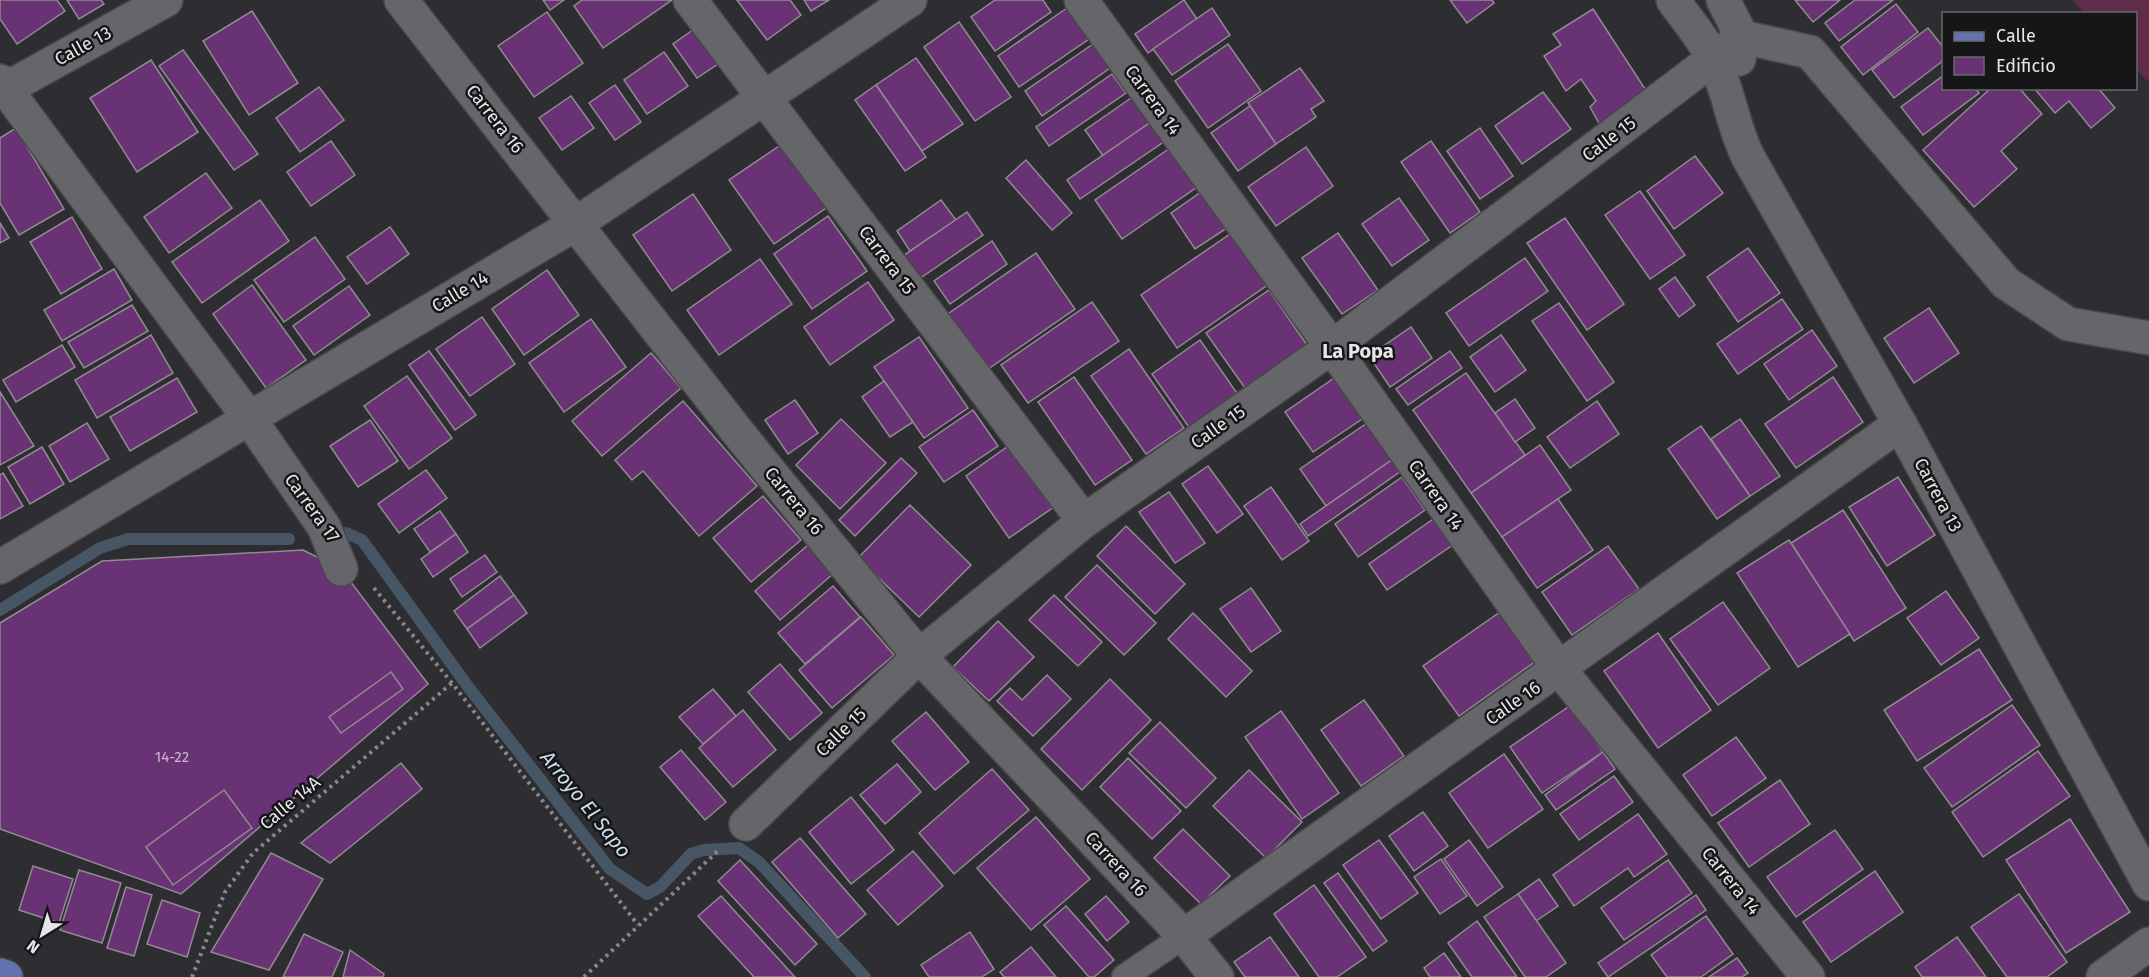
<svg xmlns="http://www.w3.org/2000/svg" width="2149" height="977" viewBox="0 0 2149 977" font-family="'Fira Sans',sans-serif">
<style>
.green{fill:#602c4a}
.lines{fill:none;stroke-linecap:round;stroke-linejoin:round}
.stream{stroke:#465664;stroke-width:12}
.building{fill:#693274;stroke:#8f8c90;stroke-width:1.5}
.lane-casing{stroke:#48484b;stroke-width:27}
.street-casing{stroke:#48484b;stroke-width:36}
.primary-casing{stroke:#48484b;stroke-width:36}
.path{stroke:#88878a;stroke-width:4;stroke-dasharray:3 4.5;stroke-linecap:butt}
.lane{stroke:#666569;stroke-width:24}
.street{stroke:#666569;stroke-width:33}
.primary{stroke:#6373ad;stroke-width:33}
.labels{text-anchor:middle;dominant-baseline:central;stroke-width:5;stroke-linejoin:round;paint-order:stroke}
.number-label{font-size:15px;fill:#c7b9cb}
.street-label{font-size:18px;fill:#e6e6e8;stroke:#161618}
.neighbourhood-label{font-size:20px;font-weight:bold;fill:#e6e6e8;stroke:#161618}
.water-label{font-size:20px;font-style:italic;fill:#cde0f0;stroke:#161618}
</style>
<rect width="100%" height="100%" fill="#2e2d31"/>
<path class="green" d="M2072,0H2149V79L2147,81L2136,69V14L2084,13Z"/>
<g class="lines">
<g class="stream">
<path d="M346,533L362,540L469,688L610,869L647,894L660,887L691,854L704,850L739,848L759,862L865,977"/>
<path d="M0,610L100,548L128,539H289"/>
</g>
</g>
<g class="building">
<path d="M0,0H57L65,11L17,44L0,19Z"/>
<path d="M67,0H101L104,4L79,19Z"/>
<path d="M543,0H564L550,10Z"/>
<path d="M582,0H672L603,48L574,6Z"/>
<path d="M737,0H790L801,15L767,40Z"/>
<path d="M804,0H829L811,11Z"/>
<path d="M995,0H1043L1051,12L995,51L971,17Z"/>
<path d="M1184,0L1197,19L1148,53L1135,34Z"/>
<path d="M1450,0H1492L1494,3L1467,23Z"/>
<path d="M1795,0H1840L1813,22Z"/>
<path d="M1855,0H1893L1839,41L1825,23Z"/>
<path d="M1896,4L1918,32L1863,75L1841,47Z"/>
<path d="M1067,8L1089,39L1019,87L998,56Z"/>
<path d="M1212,8L1230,35L1172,75L1153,49Z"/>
<path d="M1593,9L1647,92L1600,125L1590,107L1596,101L1581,79L1566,91L1544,56L1561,45L1553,34Z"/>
<path d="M252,11L298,83L249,115L203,41Z"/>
<path d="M547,12L583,63L534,97L498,46Z"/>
<path d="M959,22L1011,97L975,121L924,47Z"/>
<path d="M697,27L721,62L697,78L673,44Z"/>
<path d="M1928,28L1944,48V60L1894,98L1872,70Z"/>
<path d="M1093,44L1110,68L1042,116L1025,91Z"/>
<path d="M1228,44L1261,91L1208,128L1175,81Z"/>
<path d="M183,50L258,154L234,170L159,66Z"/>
<path d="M664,52L688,86L647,114L624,80Z"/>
<path d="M916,58L963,124L922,151L876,85Z"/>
<path d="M151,60L198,132L137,172L90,98Z"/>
<path d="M1300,68L1324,101L1311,109L1316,117L1276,144L1248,103Z"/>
<path d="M1112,74L1126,93L1049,146L1036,127Z"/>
<path d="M1944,75V88H1975L1979,93L1923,135L1901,107Z"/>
<path d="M615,85L641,122L615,140L589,103Z"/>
<path d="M876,85L926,157L905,171L855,100Z"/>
<path d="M319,87L344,120L300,152L276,118Z"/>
<path d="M1991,88H2019L2042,114L2001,151L2017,169L1974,207L1923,150Z"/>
<path d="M2034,88H2098L2115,108L2091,128L2069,101L2055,113Z"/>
<path d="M1543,92L1571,129L1522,164L1495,126Z"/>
<path d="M571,96L594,128L562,150L539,118Z"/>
<path d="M1134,96L1151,122L1103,156L1085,130Z"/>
<path d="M1250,106L1276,144L1238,171L1211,133Z"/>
<path d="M1151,122L1165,141L1080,199L1067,180Z"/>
<path d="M16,128L64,209L19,235L0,203V138Z"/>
<path d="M1480,128L1513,176L1480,199L1447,151Z"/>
<path d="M331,141L355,175L311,206L287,172Z"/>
<path d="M1431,141L1480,212L1450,233L1401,162Z"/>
<path d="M785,142L829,206L774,244L729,180Z"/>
<path d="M1173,146L1200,185L1122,239L1095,200Z"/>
<path d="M1306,147L1333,186L1276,226L1248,187Z"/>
<path d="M1695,156L1723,193L1674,229L1647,191Z"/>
<path d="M1026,160L1072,213L1052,230L1006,178Z"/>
<path d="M206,173L232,208L169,253L144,217Z"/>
<path d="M1204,190L1230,226L1195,249L1171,213Z"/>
<path d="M1640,191L1685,255L1650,279L1605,215Z"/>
<path d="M693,194L731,250L672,291L633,235Z"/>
<path d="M1399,198L1429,240L1392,266L1362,224Z"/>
<path d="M260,200L289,241L202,303L172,262Z"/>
<path d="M941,200L956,220L910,251L897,231Z"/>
<path d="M967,212L983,235L919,279L903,256Z"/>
<path d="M828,216L867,271L812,309L774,254Z"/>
<path d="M72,217L102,269L61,294L30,242Z"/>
<path d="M1565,218L1624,304L1587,330L1527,243Z"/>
<path d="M0,223L9,238L0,243Z"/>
<path d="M390,227L409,254L367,284L347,257Z"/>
<path d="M1233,232L1269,284L1177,348L1141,295Z"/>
<path d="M1338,233L1378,290L1342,314L1302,258Z"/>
<path d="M315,237L345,279L284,322L254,280Z"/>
<path d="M992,241L1007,264L950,304L934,281Z"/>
<path d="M1748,248L1780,293L1738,322L1707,277Z"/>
<path d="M1036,253L1075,309L981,374L942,318Z"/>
<path d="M1525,258L1548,291L1469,346L1446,313Z"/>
<path d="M760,259L792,304L719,355L687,310Z"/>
<path d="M114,269L132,300L62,341L44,310Z"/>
<path d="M547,270L579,315L524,355L492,309Z"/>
<path d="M1675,277L1695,305L1679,317L1659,289Z"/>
<path d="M868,282L894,320L830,365L804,327Z"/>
<path d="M252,285L306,360L266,388L213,314Z"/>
<path d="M349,286L370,315L314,355L293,326Z"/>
<path d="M1269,290L1307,345L1245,388L1206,333Z"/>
<path d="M1782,299L1803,329L1738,374L1717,344Z"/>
<path d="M1092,302L1119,341L1028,403L1001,365Z"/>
<path d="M1559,303L1614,382L1587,401L1532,321Z"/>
<path d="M132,305L148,331L84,368L68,342Z"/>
<path d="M1929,308L1959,353L1914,383L1884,338Z"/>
<path d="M482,317L515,364L470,396L436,349Z"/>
<path d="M591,319L626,367L564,412L529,363Z"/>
<path d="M1411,327L1432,358L1390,387L1369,356Z"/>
<path d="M1812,330L1837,366L1789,400L1764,364Z"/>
<path d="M151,335L173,373L97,418L75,380Z"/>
<path d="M1501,335L1526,370L1495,392L1470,357Z"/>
<path d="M919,337L968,408L924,438L874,367Z"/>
<path d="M1200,340L1241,399L1193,433L1152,374Z"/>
<path d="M62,345L75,367L16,402L3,380Z"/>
<path d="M1129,349L1184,428L1146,454L1091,376Z"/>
<path d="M429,351L476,415L455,430L409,365Z"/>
<path d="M1450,351L1462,368L1408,405L1396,389Z"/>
<path d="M651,353L681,388L602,456L572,421Z"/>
<path d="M1466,373L1525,455L1471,493L1413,410Z"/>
<path d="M1340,374L1368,415L1313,452L1285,412Z"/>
<path d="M407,376L452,438L409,469L364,406Z"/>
<path d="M1074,377L1132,460L1095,485L1038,402Z"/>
<path d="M1833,377L1863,422L1796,468L1765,424Z"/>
<path d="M177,378L197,412L130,451L110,417Z"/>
<path d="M884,381L913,422L890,437L862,397Z"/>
<path d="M0,392L34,446L0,465Z"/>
<path d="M1515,399L1535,428L1515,442L1495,413Z"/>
<path d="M795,400L818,433L788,454L765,420Z"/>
<path d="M683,401L757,486L699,536L643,471L632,480L615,460Z"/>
<path d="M1597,401L1619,434L1570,468L1547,437Z"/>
<path d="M973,410L998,446L944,482L919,447Z"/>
<path d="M841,419L886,463L840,509L796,465Z"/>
<path d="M1740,419L1780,476L1750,496L1711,439Z"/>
<path d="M370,420L398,461L358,487L330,446Z"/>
<path d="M1370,421L1396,457L1326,506L1300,469Z"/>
<path d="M87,423L109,459L70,482L49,446Z"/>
<path d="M1701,426L1750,496L1717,519L1668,449Z"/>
<path d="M1011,444L1054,507L1009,538L966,476Z"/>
<path d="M1540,445L1571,490L1502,537L1471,493Z"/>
<path d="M42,447L64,484L30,504L8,467Z"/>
<path d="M1396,457L1404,469L1308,536L1300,524Z"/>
<path d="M901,458L917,473L855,536L839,520Z"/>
<path d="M1208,466L1243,514L1217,533L1182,484Z"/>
<path d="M426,470L447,498L399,533L378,504Z"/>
<path d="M3,473L23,506L0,519V475Z"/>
<path d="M1402,477L1425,510L1358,557L1335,524Z"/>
<path d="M1898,477L1935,535L1887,566L1849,507Z"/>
<path d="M1271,487L1309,541L1282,560L1244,506Z"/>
<path d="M1169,492L1205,543L1175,563L1139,512Z"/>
<path d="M763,496L801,540L751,582L713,538Z"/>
<path d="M1558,499L1593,550L1537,588L1502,537Z"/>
<path d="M910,505L971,565L919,617L858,558Z"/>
<path d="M1843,510L1906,608L1854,641L1791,543Z"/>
<path d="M440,511L456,534L430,552L414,529Z"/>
<path d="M1439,515L1457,542L1387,590L1369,564Z"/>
<path d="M1126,526L1185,584L1155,614L1097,556Z"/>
<path d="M456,534L468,552L433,577L421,559Z"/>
<path d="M1789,540L1850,634L1798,667L1737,573Z"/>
<path d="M809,544L834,573L780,620L755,591Z"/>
<path d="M1608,546L1639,589L1572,635L1542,592Z"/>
<path d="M303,550L341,569L428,684L181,894L0,829V623L102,561Z"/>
<path d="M485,555L497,572L462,597L450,579Z"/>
<path d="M1097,565L1156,623L1124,655L1065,597Z"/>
<path d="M500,576L514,595L467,629L454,611Z"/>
<path d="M833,586L860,617L805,664L778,633Z"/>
<path d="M1251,588L1281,631L1251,652L1220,609Z"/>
<path d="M1946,591L1979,638L1941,665L1907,618Z"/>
<path d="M514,595L527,613L480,648L467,629Z"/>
<path d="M1054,595L1102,642L1078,666L1029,620Z"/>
<path d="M1723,602L1770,668L1718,705L1670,639Z"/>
<path d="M1500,612L1536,661L1459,716L1423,666Z"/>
<path d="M1193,613L1252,671L1226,697L1168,639Z"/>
<path d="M861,617L894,655L832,708L799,670Z"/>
<path d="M998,621L1034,657L989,701L953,667Z"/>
<path d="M1658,633L1711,710L1658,748L1604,671Z"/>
<path d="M1979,649L2012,700L1917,761L1884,710Z"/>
<path d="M780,664L822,713L790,740L748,692Z"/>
<path d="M391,672L403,689L341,733L329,717Z"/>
<path d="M1047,675L1071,699L1033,736L997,701L1010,688L1022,700Z"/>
<path d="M1110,679L1151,720L1082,790L1041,749Z"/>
<path d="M713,689L736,716L703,744L679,717Z"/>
<path d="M1364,700L1404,756L1361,786L1321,730Z"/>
<path d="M1571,705L1603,752L1542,793L1510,747Z"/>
<path d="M2012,705L2040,745L1952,807L1924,768Z"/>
<path d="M743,710L776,750L733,787L699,748Z"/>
<path d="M1281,711L1339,793L1302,819L1245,737Z"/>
<path d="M926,712L969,762L935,790L892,741Z"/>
<path d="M1160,722L1216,778L1186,808L1129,753Z"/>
<path d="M1736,737L1766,778L1712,816L1683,775Z"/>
<path d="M681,750L726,802L705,820L660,767Z"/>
<path d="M2038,751L2070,796L1983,857L1952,812Z"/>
<path d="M1603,752L1615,769L1556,810L1545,795Z"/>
<path d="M1504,754L1543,809L1488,848L1449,793Z"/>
<path d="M1128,758L1181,811L1152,839L1100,787Z"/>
<path d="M401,763L422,789L330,863L301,843Z"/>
<path d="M897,764L921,792L885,824L860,795Z"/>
<path d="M992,769L1029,810L954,874L919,833Z"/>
<path d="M1249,770L1302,822L1266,858L1213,806Z"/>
<path d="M1614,776L1633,802L1579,840L1560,814Z"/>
<path d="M1780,780L1810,824L1749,867L1718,823Z"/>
<path d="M224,790L252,828L173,885L146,847Z"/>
<path d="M851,797L894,850L851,884L809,832Z"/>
<path d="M1423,812L1448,846L1414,871L1389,836Z"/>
<path d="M1638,814L1667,854L1634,877L1628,868L1574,906L1553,875Z"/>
<path d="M1036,817L1090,879L1031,930L977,868Z"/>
<path d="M2070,819L2130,912L2066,953L2006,860Z"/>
<path d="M1183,829L1230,876L1201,904L1154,858Z"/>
<path d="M1835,830L1863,869L1796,917L1767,877Z"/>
<path d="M800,838L866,914L838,938L772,862Z"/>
<path d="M1379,840L1418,893L1381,919L1343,865Z"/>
<path d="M1469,840L1503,887L1477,906L1444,859Z"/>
<path d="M913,851L943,886L898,925L867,890Z"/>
<path d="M271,853L323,879L269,970L211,952Z"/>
<path d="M1441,859L1467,896L1440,914L1414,877Z"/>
<path d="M740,860L817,944L795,965L718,881Z"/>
<path d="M1668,860L1692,893L1624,940L1601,908Z"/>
<path d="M33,866L73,879L59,923L19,910Z"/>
<path d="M79,870L121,883L102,943L60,930Z"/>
<path d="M1875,871L1903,912L1831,962L1803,922Z"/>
<path d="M1338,873L1387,941L1373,951L1324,883Z"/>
<path d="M1539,879L1558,906L1536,921L1518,894Z"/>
<path d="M1314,885L1366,957L1337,977H1319L1274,914Z"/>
<path d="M126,887L152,895L134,956L107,948Z"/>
<path d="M1518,894L1566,963L1546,977H1525L1484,917Z"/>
<path d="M2019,894L2067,962L2047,977H2007L1971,927Z"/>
<path d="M1696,895L1706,910L1608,977L1598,963Z"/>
<path d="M721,896L795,977H754L698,916Z"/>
<path d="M1106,896L1129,922L1107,941L1085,914Z"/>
<path d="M162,900L200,913L187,957L147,944Z"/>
<path d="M1066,906L1114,960L1094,977H1089L1044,925Z"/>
<path d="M1706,916L1733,954L1701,977H1667L1651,955Z"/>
<path d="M1477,921L1517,977H1472L1448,943Z"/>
<path d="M970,932L994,969L982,977H929L921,965Z"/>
<path d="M304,934L343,952L332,977H283Z"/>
<path d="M1270,937L1299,977H1245L1234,962Z"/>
<path d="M1957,937L1986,977H1922L1915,967Z"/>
<path d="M1031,947L1056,977H1004L1000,972Z"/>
<path d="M350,950L384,974L383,977H343Z"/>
<path d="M1444,953L1461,977H1430L1424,968Z"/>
<path d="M1737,958L1748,973L1742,977H1709Z"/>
</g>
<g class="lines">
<g class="lane-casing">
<path id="lane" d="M1124,977L1184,936"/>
</g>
<g class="street-casing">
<g id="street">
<path d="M401,0L736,430L919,656L1184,936L1217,977"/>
<path d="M690,0L1084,521"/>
<path d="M1081,0L1332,347L1560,670L1808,977"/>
<path d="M1673,0C1687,20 1705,40 1715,62C1729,93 1733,126 1748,157L1900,424L2149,884"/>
<path d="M1723,0L1742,37L1739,59"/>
<path d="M0,81L249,418L324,527L341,569"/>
<path d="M0,92L166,0"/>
<path d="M0,567L577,223L910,0"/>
<path d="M746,824L919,656L1084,521L1332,347L1742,37L1810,52L2006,283L2068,324L2149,338"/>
<path d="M1184,936L1900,424"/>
<path d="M2103,977L2149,944"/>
</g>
</g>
<g class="primary-casing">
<path id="primary" d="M0,975L6,977"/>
</g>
<g class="path">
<path d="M374,588L452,683L638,925"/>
<path d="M192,977L225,892L253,853L452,683"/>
<path d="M584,977L720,849"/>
</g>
<use href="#lane" class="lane"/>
<use href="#street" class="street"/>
<use href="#primary" class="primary"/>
</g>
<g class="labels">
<g class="number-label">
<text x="172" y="757">14-22</text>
</g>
<g class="street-label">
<text transform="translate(83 46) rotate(-29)">Calle 13</text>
<text transform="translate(1153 100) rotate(54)">Carrera 14</text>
<text transform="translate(495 119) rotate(52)">Carrera 16</text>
<text transform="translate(1609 139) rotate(-37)">Calle 15</text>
<text transform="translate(887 260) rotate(53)">Carrera 15</text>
<text transform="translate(460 292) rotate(-31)">Calle 14</text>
<text transform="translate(1218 427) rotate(-35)">Calle 15</text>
<text transform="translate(1436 495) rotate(55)">Carrera 14</text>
<text transform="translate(1938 495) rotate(62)">Carrera 13</text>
<text transform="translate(794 501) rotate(51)">Carrera 16</text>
<text transform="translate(312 508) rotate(54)">Carrera 17</text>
<text transform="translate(1513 703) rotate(-35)">Calle 16</text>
<text transform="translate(841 732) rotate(-44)">Calle 15</text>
<text transform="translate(290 803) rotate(-40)">Calle 14A</text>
<text transform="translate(1116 864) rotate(47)">Carrera 16</text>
<text transform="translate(1731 881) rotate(51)">Carrera 14</text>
</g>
<g class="neighbourhood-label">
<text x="1358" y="351">La Popa</text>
</g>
<g class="water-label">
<text transform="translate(586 804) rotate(51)">Arroyo El Sapo</text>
</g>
</g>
<rect x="1942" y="12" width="195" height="78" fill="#161618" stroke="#69696b" stroke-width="1.5"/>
<rect x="1954" y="32" width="30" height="9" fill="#6373ad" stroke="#69696b" stroke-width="1.5"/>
<text x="1996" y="42" font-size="18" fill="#e6e6e8">Calle</text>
<rect x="1954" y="57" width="30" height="18" fill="#693274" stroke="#69696b" stroke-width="1.5"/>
<text x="1996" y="72" font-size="18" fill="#e6e6e8">Edificio</text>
<g transform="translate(42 935) rotate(217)" stroke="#161618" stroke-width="4.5" paint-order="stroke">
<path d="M0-4.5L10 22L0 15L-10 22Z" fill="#e6e6e8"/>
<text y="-9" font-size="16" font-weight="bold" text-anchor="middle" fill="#e6e6e8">N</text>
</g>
</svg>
